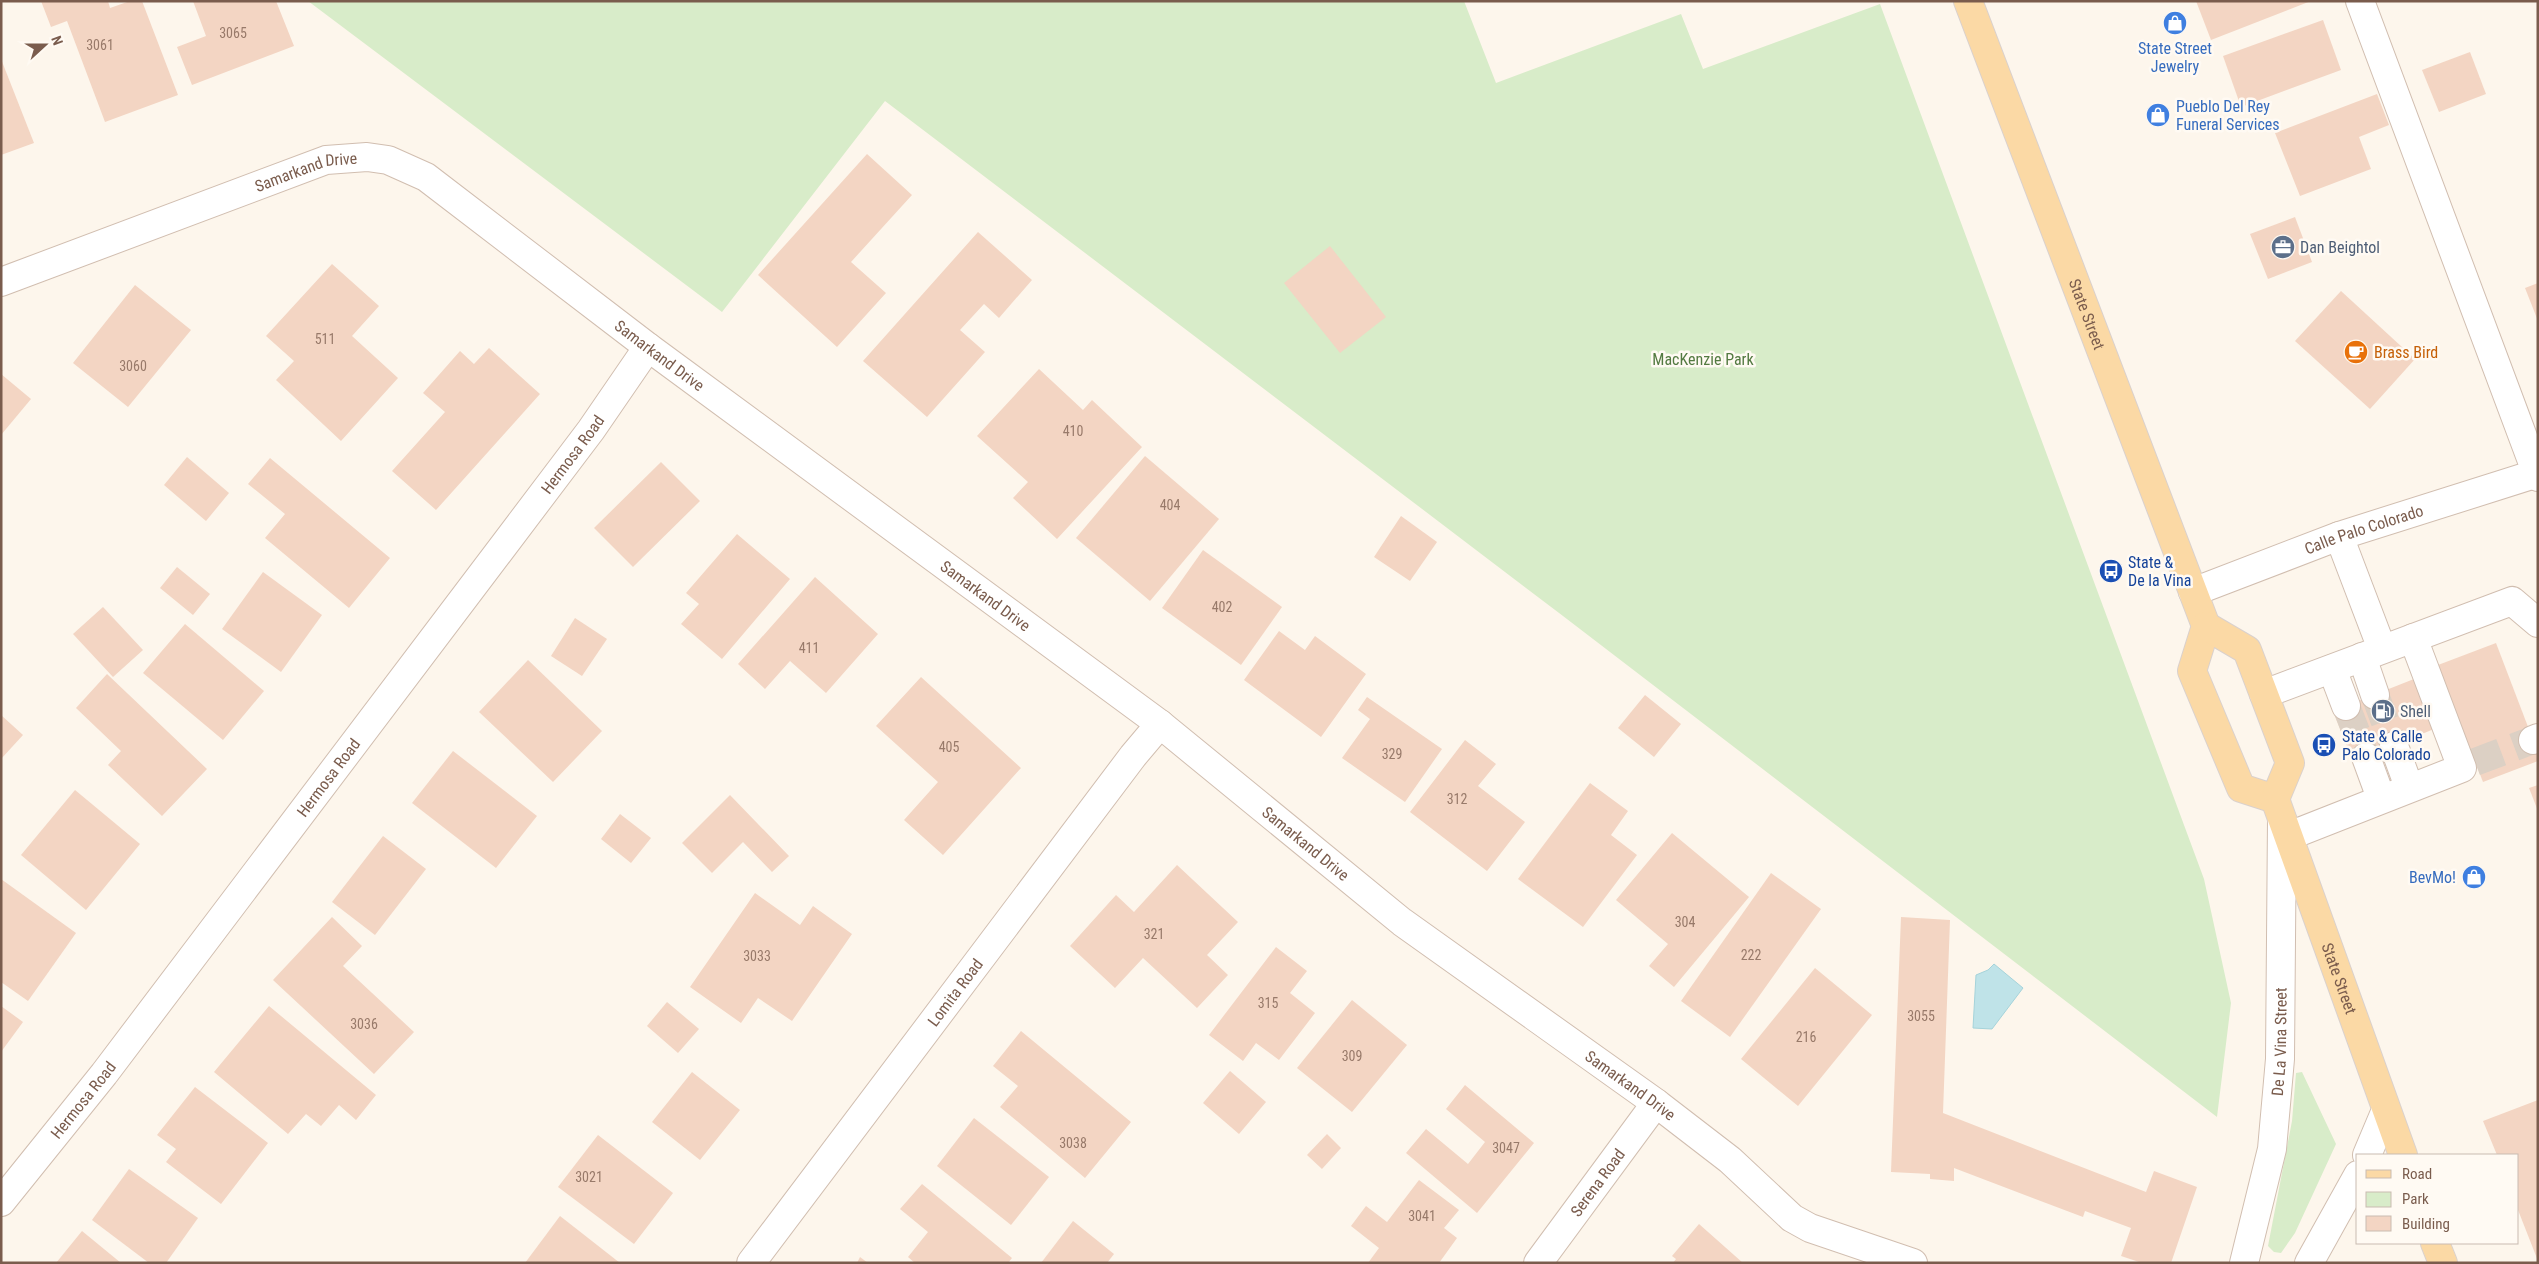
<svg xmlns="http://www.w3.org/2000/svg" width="2539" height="1264" viewBox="0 0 2539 1264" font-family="'Roboto Condensed',sans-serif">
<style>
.green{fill:#d8ecc9}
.water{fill:#bfe3e8;stroke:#a5d3da}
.building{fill:#f3d5c3}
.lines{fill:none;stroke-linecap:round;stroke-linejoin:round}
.minor-tunnel{stroke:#dcd0c4;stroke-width:28;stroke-dasharray:28 14;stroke-linecap:butt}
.minor-casing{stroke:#d1beb0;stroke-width:30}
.major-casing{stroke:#dad1cd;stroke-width:30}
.minor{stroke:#fff;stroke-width:28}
.major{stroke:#fbd9a5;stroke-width:28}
.labels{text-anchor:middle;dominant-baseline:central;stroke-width:5;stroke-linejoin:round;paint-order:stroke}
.number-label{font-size:14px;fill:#987a6a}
.shop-label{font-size:16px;fill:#366cbe;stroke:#fffaf3}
.street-label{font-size:16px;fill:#7a5c4d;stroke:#fffaf3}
.service-label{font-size:16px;fill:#4e5e75;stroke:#fffaf3;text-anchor:start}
.food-label{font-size:16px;fill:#c56008;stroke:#fffaf3;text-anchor:start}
.park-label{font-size:16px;fill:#537a41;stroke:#fffaf3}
.transit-label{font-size:16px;fill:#164399;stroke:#fffaf3;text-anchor:start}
</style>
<rect width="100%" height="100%" fill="#fdf6ec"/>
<g class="green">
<path d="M308,1H1464L1496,83L1681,14L1703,69L1880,4L2204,879L2231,1003L2217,1117L1563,616L885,101L722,312Z"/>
<path d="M2302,1072L2336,1144L2295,1233L2281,1253L2274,1252L2268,1246L2292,1121L2296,1073Z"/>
</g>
<path class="water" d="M1994,964L2023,988L1992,1029L1973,1028L1976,975L1988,970Z"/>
<g class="building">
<path d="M41,1H108L110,8L130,1H142L178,95L105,122L67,21L51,27Z"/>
<path d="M193,1H276L294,46L192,85L177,47L206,36Z"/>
<path d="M2196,1H2311L2211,40Z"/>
<path d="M2323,20L2341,70L2241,107L2223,56Z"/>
<path d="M2470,52L2486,94L2439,112L2422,70Z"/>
<path d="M1,59L34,143L1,155Z"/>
<path d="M2377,94L2389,125L2359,137L2371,169L2300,196L2275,133Z"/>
<path d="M867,154L912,195L851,262L886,293L837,347L758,275Z"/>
<path d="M2295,217L2312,262L2268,279L2250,234Z"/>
<path d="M978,232L1032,280L999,318L984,304L960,330L985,352L927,417L863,361Z"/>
<path d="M1330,246L1386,317L1340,353L1284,283Z"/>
<path d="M332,264L379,306L352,336L398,378L341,441L276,380L294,361L266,336Z"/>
<path d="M2538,283V321L2525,288Z"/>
<path d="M135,285L191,330L128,407L73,363Z"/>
<path d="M2341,291L2415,359L2370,409L2295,341Z"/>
<path d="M489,348L540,394L436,510L392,471L445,412L423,393L460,351L474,364Z"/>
<path d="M1039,369L1083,410L1092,400L1142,447L1057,539L1013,498L1028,482L977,436Z"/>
<path d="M1,374L31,399L1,435Z"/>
<path d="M1145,456L1219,519L1150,601L1076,538Z"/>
<path d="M187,457L229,493L206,521L164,485Z"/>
<path d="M270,458L390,558L349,608L265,538L285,514L248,484Z"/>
<path d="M661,462L700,501L633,567L594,528Z"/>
<path d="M1401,516L1437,542L1410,581L1374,557Z"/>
<path d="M737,534L790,579L722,659L681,624L699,604L686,593Z"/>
<path d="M1203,550L1282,607L1241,665L1162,608Z"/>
<path d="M177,567L210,594L193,615L160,588Z"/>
<path d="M263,572L322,615L281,672L222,629Z"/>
<path d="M815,577L878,634L826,693L790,661L765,689L738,664Z"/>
<path d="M103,607L143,650L113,677L73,634Z"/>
<path d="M575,618L607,639L582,676L551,656Z"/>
<path d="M185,624L264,691L223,740L143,673Z"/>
<path d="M1279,631L1305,650L1315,636L1366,674L1321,737L1244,680Z"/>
<path d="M2496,643L2538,753V761L2483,782L2438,665Z"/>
<path d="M528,660L602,731L553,782L479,712Z"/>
<path d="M107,674L207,769L162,816L108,765L121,751L76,708Z"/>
<path d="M921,677L1021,768L943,855L904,820L938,782L876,726Z"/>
<path d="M2419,677L2439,727L2353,762L2333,711Z"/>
<path d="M1645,695L1681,724L1654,757L1618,728Z"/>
<path d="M1367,697L1442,749L1405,802L1342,758L1370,719L1358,710Z"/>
<path d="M1,715L23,735L1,759Z"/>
<path d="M1465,740L1496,764L1478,786L1525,822L1487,871L1410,812Z"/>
<path d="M453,751L537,816L496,868L412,803Z"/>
<path d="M1590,783L1628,811L1611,835L1637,855L1583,927L1518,879Z"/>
<path d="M2538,785V811L2529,788Z"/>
<path d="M75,790L140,844L86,910L21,855Z"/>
<path d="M730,795L789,856L772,872L743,842L712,873L682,843Z"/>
<path d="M620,814L651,838L631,863L601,839Z"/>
<path d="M1672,833L1749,897L1674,987L1649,966L1668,944L1616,900Z"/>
<path d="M383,836L426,869L375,935L332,902Z"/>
<path d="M1177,865L1238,922L1207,955L1228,975L1197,1008L1143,958L1115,988L1070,946L1116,895L1134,912Z"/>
<path d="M1771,873L1821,909L1730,1037L1681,1001Z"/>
<path d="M1,879L76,933L28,1001L1,982Z"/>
<path d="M755,893L800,925L813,906L852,934L792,1021L758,998L741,1023L690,987Z"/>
<path d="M332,917L362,946L343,966L414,1032L374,1074L273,980Z"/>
<path d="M1901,917L1950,920L1943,1113L2146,1192L2154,1171L2197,1187L2171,1263H2142L2121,1256L2131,1228L2085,1211L2083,1217L1954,1168V1181L1930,1179V1174L1891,1172Z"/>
<path d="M1276,947L1307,971L1290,993L1315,1013L1279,1060L1256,1043L1243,1061L1209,1035Z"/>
<path d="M1815,968L1872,1015L1798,1106L1741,1059Z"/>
<path d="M1352,1000L1407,1045L1352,1112L1297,1068Z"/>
<path d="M667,1002L699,1029L678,1053L647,1026Z"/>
<path d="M1,1006L23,1022L1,1052Z"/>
<path d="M269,1006L376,1095L356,1120L339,1105L321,1126L306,1114L288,1134L214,1072Z"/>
<path d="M1021,1031L1131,1122L1085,1178L1000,1107L1018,1086L993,1066Z"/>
<path d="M1230,1071L1266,1102L1239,1134L1203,1103Z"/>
<path d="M692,1072L740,1110L700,1160L652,1122Z"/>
<path d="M1465,1085L1534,1143L1477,1213L1406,1153L1426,1129L1468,1164L1485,1142L1446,1109Z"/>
<path d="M195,1087L268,1143L221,1204L166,1162L176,1149L157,1135Z"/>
<path d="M2538,1100V1261L2518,1210V1155H2497L2483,1121Z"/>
<path d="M974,1118L1049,1177L1011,1225L937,1166Z"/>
<path d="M1327,1134L1341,1148L1322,1169L1307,1155Z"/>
<path d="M598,1135L673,1193L634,1244L558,1187Z"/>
<path d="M129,1169L198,1218L166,1263H149L92,1220Z"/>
<path d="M1419,1180L1459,1210L1444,1228L1457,1238L1439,1263H1368L1379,1248L1351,1226L1366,1206L1387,1222Z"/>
<path d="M922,1184L1012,1258L1008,1263H915L908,1257L928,1232L900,1209Z"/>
<path d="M560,1216L620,1263H525Z"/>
<path d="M1073,1221L1114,1254L1107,1263H1041Z"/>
<path d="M1699,1224L1743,1263H1673L1676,1259L1672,1256Z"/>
<path d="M82,1231L121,1263H56Z"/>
<path d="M860,1257L868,1263H857Z"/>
</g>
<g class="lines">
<g class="minor-tunnel">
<path d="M2375,695L2394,746"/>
<path d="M2346,706L2366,757"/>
<path d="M2475,762L2533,740"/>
</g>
<g class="minor-casing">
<g id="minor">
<path d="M2360,1L2538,477"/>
<path id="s1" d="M1,282L326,160L367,157L388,160L426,177L648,347L1160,724L1402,922L1656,1103L1730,1160L1792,1218L1810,1228L1913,1263"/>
<path d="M2339,536L2382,649"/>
<path id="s2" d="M2193,592L2339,536L2538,473"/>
<path d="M2362,657L2375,695"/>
<path d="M2332,669L2346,706"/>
<path d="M2264,694L2512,601L2538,623"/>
<path d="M2533,740L2538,738"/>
<path d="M2394,746L2409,787"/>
<path d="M2366,757L2381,798"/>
<path d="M2289,836L2462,768L2413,638"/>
<path d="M2367,1155L2386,1110"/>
<path id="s3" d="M1,1202L104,1074L591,430L648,347"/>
<path id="s4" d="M751,1263L1133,756L1160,724"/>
<path id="s5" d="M1538,1263L1656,1103"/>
<path id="s6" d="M2244,1263L2272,1149L2280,1059L2282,820"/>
<path d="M2309,1263L2358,1175"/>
</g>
</g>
<g class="major-casing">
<g id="major">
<path id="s7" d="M1968,1L2206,626L2192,671L2241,788L2275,799"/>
<path id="s8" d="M2206,626L2247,650L2290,763L2275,799L2403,1155"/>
<path d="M2435,1243L2443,1263"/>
</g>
</g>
<use href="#minor" class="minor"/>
<use href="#major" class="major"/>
</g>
<defs>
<g id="shop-disc" transform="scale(1.25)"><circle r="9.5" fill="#3f7fe0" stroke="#fffaf3"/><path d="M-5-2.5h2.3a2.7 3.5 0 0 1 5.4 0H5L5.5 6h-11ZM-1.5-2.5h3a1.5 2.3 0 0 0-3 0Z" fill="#fff"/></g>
<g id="office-disc" transform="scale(1.25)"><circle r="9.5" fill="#5c6f8a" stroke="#fffaf3"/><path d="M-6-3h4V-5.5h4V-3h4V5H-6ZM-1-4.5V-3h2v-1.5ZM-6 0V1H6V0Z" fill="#fff"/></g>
<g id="cafe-disc" transform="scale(1.25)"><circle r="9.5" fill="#e8710a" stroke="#fffaf3"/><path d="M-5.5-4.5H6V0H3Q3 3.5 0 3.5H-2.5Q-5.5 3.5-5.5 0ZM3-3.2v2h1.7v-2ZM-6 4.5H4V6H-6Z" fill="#fff"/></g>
<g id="bus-disc" transform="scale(1.25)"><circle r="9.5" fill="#1a4fb4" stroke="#fffaf3"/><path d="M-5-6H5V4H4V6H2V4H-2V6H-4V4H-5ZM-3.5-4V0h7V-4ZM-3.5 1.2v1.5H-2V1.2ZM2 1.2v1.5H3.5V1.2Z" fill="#fff"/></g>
<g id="fuel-disc" transform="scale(1.25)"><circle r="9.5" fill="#5c6f8a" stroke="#fffaf3"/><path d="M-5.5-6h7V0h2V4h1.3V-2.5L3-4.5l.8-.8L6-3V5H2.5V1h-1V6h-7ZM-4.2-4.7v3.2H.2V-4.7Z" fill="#fff"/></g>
</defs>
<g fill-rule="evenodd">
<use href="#shop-disc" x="2175" y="23"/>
<use href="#shop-disc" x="2158" y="115"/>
<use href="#office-disc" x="2283" y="247"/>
<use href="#cafe-disc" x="2356" y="352"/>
<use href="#bus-disc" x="2111" y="571"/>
<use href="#fuel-disc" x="2383" y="711"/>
<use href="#bus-disc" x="2324" y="745"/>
<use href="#shop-disc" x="2474" y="877"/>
</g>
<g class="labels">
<g class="number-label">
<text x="233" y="33">3065</text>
<text x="100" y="45">3061</text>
<text x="325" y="339">511</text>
<text x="133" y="366">3060</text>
<text x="1073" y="431">410</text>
<text x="1170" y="505">404</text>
<text x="1222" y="607">402</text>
<text x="809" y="648">411</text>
<text x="949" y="747">405</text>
<text x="1392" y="754">329</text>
<text x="1457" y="799">312</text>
<text x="1685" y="922">304</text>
<text x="1154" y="934">321</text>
<text x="1751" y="955">222</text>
<text x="757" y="956">3033</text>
<text x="1268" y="1003">315</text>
<text x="1921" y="1016">3055</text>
<text x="364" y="1024">3036</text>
<text x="1806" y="1037">216</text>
<text x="1352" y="1056">309</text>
<text x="1073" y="1143">3038</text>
<text x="1506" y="1148">3047</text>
<text x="589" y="1177">3021</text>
<text x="1422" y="1216">3041</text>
</g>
<g class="shop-label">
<text x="2175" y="48">State Street<tspan x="2175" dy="18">Jewelry</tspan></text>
<text x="2176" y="106" text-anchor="start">Pueblo Del Rey<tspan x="2176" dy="18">Funeral Services</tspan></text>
<text x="2456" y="877" text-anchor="end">BevMo!</text>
</g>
<g class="street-label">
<text stroke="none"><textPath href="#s1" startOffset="325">Samarkand Drive</textPath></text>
<text stroke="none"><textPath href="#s7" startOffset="335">State Street</textPath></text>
<text stroke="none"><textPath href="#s1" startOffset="745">Samarkand Drive</textPath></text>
<text stroke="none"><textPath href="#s3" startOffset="941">Hermosa Road</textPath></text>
<text stroke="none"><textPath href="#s2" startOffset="182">Calle Palo Colorado</textPath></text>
<text stroke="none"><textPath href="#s1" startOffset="1150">Samarkand Drive</textPath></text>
<text stroke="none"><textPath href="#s3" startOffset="536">Hermosa Road</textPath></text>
<text stroke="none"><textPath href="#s1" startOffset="1555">Samarkand Drive</textPath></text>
<text stroke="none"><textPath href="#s8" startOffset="398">State Street</textPath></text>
<text stroke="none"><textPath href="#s4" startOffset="339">Lomita Road</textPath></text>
<text stroke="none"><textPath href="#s6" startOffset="225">De La Vina Street</textPath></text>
<text stroke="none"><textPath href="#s1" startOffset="1960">Samarkand Drive</textPath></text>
<text stroke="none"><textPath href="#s3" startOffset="131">Hermosa Road</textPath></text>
<text stroke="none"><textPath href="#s5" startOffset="100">Serena Road</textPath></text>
</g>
<g class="service-label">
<text x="2300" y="247">Dan Beightol</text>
<text x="2400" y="711">Shell</text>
</g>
<g class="food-label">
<text x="2374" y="352">Brass Bird</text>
</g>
<g class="park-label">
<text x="1703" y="359">MacKenzie Park</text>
</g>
<g class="transit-label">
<text x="2128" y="562">State &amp;<tspan x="2128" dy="18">De la Vina</tspan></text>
<text x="2342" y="736">State &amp; Calle<tspan x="2342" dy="18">Palo Colorado</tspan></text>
</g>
</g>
<rect width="2539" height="1264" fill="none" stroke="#7a5c4d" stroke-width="5"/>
<rect x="2356" y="1154" width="162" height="90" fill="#fffaf3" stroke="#cabbb1"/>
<rect x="2366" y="1170" width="25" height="8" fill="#fbd9a5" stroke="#cabbb1"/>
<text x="2402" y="1179" font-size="15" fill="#7a5c4d">Road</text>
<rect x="2366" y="1192" width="25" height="15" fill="#d8ecc9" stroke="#cabbb1"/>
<text x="2402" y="1204" font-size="15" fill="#7a5c4d">Park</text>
<rect x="2366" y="1216" width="25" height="15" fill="#f3d5c3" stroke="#cabbb1"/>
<text x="2402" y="1229" font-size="15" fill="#7a5c4d">Building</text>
<g transform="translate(45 45) rotate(69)" stroke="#fffaf3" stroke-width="4" paint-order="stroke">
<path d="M0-4L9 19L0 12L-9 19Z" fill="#7a5c4d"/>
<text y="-8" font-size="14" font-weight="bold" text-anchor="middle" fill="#7a5c4d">N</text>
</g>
</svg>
